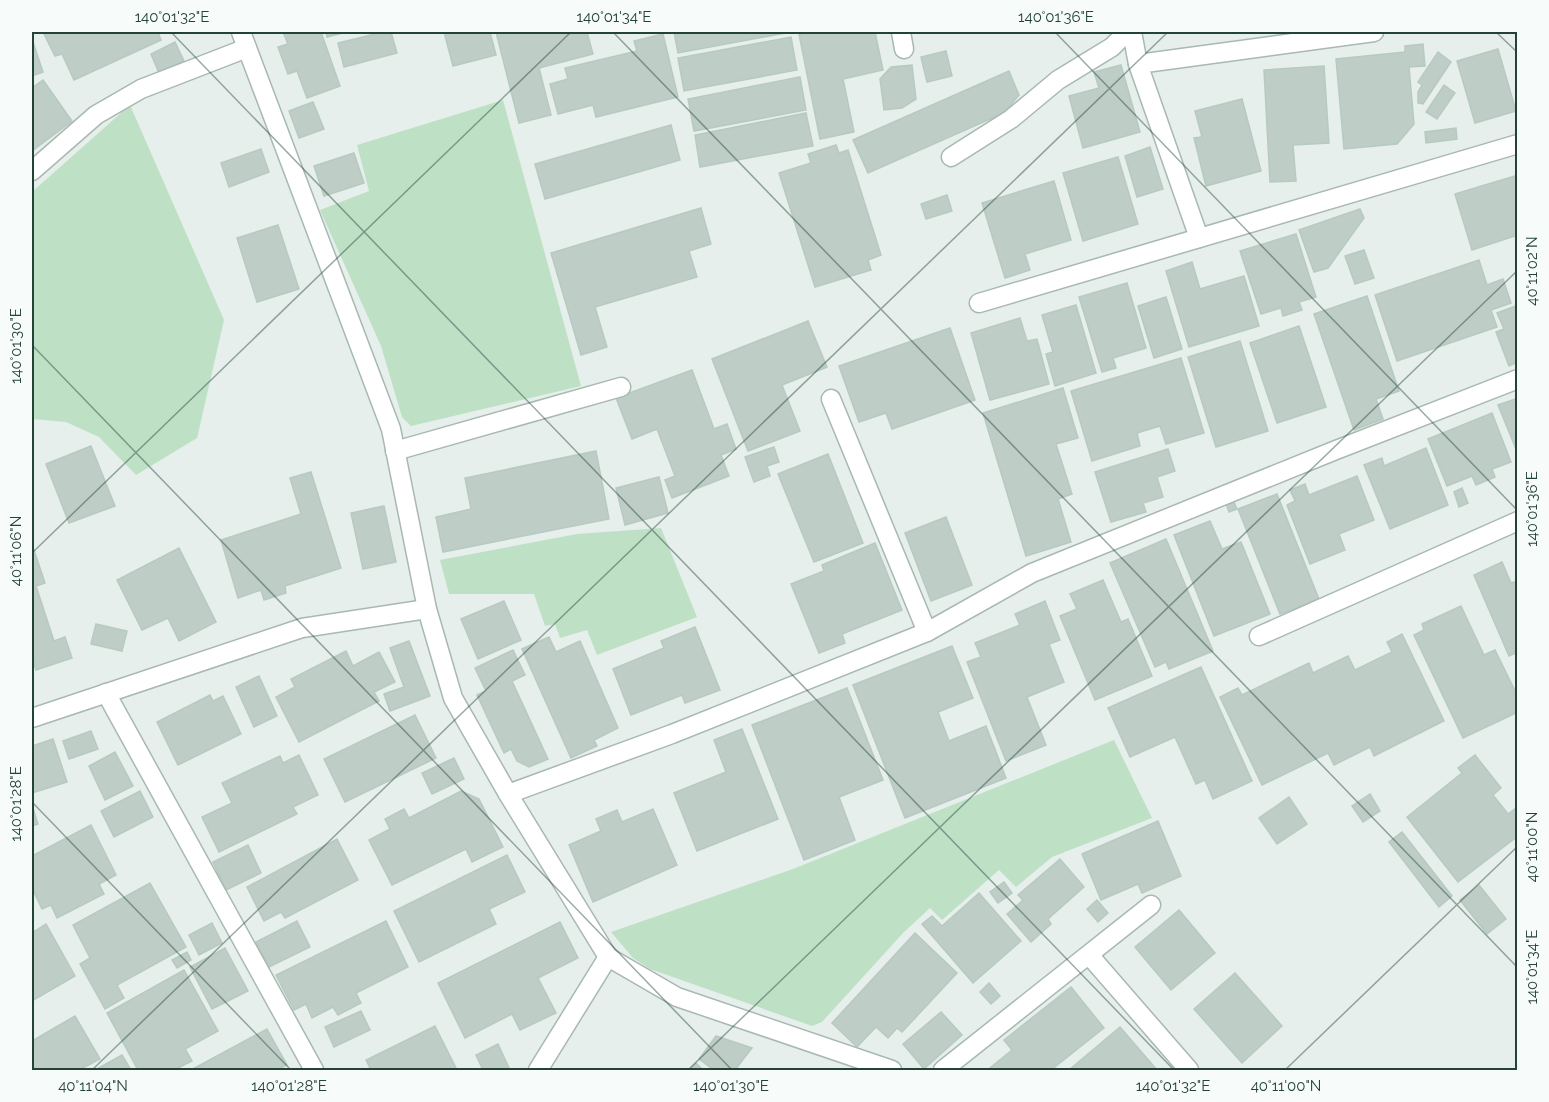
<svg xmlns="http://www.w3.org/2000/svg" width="1549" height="1102" viewBox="0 0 1549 1102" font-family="Raleway,sans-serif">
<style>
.green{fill:#bee1c6}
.building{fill:#becdc6;stroke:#b7cac1;stroke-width:1.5}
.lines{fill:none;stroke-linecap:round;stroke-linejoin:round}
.minor-casing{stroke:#a8b8b2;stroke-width:21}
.minor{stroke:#fff;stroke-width:18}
.ticks{fill:none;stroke:#234339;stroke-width:1.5;stroke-opacity:0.45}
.neatline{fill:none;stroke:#234339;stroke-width:2}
.ticks-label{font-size:15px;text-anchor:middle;fill:#234339}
</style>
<rect width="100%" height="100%" fill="#e6efeb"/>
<g class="green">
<path d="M503,100L581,386L411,426L402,417L381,346L320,210L369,191L357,145Z"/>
<path d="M130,105L224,320L197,438L136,475L99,437L66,422L32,419V192Z"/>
<path d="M661,528L697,617L597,655L587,630L560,638L555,624L545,626L534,594H449L440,560L577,534Z"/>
<path d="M1114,740L1152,818L1052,857L1016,887L999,870L942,920L930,908L904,932L822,1022L812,1026L650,969L633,958L611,932L793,869Z"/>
</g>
<g class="building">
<path d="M43,32H158L161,40L74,80L62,54L55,56Z"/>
<path d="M283,32H321L340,86L307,98L297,71L288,74L278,47L288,44Z"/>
<path d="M326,32H346L327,37Z"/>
<path d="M383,32H391L397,53L344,67L338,43Z"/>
<path d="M444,32H490L496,55L453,66Z"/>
<path d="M496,32H587L593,54L539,68L551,115L519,123Z"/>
<path d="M674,32H791L678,53Z"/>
<path d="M809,32H875L883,70L843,79L854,132L820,139L799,34Z"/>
<path d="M663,34L678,97L596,117L593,105L558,114L550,84L568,79L565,68L637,51L634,41Z"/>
<path d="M791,37L797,70L684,91L678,58Z"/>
<path d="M32,39L43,72L32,76Z"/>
<path d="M175,42L184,61L159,73L151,54Z"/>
<path d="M1423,44L1425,66L1409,67L1414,124L1397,144L1344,149L1336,59L1405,52V46Z"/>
<path d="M1498,49L1516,111L1475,123L1457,61Z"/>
<path d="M946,51L952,76L927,82L921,57Z"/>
<path d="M1438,52L1451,62L1423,104L1418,103V92L1422,85L1418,82Z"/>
<path d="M912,65L916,99L902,108L884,110L880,79L891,67Z"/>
<path d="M1121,65L1140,132L1083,148L1069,96L1099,88L1094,72Z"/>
<path d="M1324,66L1329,143L1293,145L1296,181L1270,182L1264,70Z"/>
<path d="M1009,71L1019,95L1004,113L868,173L853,140Z"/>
<path d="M800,77L806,110L694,131L688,99Z"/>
<path d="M43,80L72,121L32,151V88Z"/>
<path d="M1444,85L1455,93L1437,119L1426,112Z"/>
<path d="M1242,99L1261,171L1206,186L1194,138L1202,137L1195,111Z"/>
<path d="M313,102L324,129L299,138L289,111Z"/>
<path d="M806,113L813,146L700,167L695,135Z"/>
<path d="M671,125L680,160L545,199L535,164Z"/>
<path d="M1456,128L1457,139L1426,143L1425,132Z"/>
<path d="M836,145L839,153L848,150L881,255L868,260L871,270L815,287L779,173L811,163L808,154Z"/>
<path d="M1150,147L1163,189L1137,197L1125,156Z"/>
<path d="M261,149L269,172L229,187L221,163Z"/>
<path d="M354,153L364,183L324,196L314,166Z"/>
<path d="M1118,157L1138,224L1083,241L1063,173Z"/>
<path d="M1518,175V235L1472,250L1455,194Z"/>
<path d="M1054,181L1071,240L1025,254L1030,270L1005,278L982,203Z"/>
<path d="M947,195L952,211L926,219L921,204Z"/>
<path d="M701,208L711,244L689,251L697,277L595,307L607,347L581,355L551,253Z"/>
<path d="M1360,209L1364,218L1328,268L1314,272L1299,230Z"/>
<path d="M278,225L299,289L257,302L237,238Z"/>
<path d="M1296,234L1316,297L1299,302L1302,310L1283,316L1281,308L1261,314L1240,251Z"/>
<path d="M1364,250L1374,278L1355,284L1345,256Z"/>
<path d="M1479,260L1487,285L1503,279L1511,303L1491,310L1497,327L1397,361L1375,295Z"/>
<path d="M1192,262L1200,289L1244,276L1259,326L1189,347L1166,271Z"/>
<path d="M1127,283L1146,348L1113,358L1116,368L1102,372L1079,297Z"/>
<path d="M1367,296L1399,391L1376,399L1383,419L1354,430L1314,314Z"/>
<path d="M1166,297L1182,349L1154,358L1138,306Z"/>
<path d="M1076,305L1096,373L1055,386L1046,354L1053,352L1042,315Z"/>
<path d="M1518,305V362L1509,366L1496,332L1504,329L1497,313Z"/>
<path d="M1020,318L1027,341L1037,339L1049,384L990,400L971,333Z"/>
<path d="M808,321L827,367L782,385L800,431L748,451L712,359Z"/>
<path d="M1299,326L1326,407L1277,423L1250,343Z"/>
<path d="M950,328L975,400L892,429L886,413L859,422L839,366Z"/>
<path d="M1240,341L1268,431L1216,447L1188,357Z"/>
<path d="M1181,358L1204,433L1166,444L1160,426L1137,433L1140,446L1092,461L1071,391Z"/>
<path d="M692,370L714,429L727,424L736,449L721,455L729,476L672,498L665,480L675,476L657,429L632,439L616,398Z"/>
<path d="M1063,388L1078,438L1056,444L1072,494L1058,499L1071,542L1026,556L983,413Z"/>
<path d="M1518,398V454L1498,405Z"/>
<path d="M1492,413L1511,462L1492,469L1495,477L1476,485L1472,476L1447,486L1428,439Z"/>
<path d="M91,446L115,506L69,523L46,464Z"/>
<path d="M774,447L779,462L767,466L770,476L754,482L745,457Z"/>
<path d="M1426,448L1448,505L1390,529L1364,465L1382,458L1384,466Z"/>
<path d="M1168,449L1175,471L1157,477L1163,497L1143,503L1146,512L1111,522L1095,472Z"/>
<path d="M596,451L609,519L443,552L436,517L471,509L465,478Z"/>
<path d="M828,454L863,543L814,562L778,474Z"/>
<path d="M311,472L341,568L285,586L286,593L264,600L261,590L238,598L221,540L301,514L290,478Z"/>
<path d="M1357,476L1374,520L1339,534L1345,550L1310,564L1287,505L1295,501L1290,490L1305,484L1309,495Z"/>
<path d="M659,477L668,513L625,525L616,488Z"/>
<path d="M1462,488L1468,503L1459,507L1454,492Z"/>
<path d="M1277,494L1319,599L1280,614L1238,509Z"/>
<path d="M1233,500L1237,509L1229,512L1226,503Z"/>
<path d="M384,506L396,562L363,569L351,513Z"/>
<path d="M946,517L972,585L931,601L905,533Z"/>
<path d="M1210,521L1222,549L1241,542L1270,614L1214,636L1174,535Z"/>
<path d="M1166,539L1213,651L1169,669L1166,662L1155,667L1110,563Z"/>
<path d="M875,543L902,610L842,634L845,643L819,653L791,584L824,571L822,565Z"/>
<path d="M179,548L216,622L179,641L168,618L142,630L117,580Z"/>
<path d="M34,550L45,583L36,586L54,641L65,637L72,658L36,670L32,658V551Z"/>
<path d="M1502,562L1511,583L1518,581V652L1509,656L1474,575Z"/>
<path d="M1103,580L1121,622L1128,619L1152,676L1095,700L1060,616L1077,609L1070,594Z"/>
<path d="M504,601L521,640L478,659L461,619Z"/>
<path d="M1045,601L1060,640L1049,644L1064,682L1027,697L1046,745L1006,761L967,662L981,657L975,643L1020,625L1015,614Z"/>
<path d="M1461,606L1484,655L1495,650L1518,697V712L1463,738L1414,635L1424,630L1422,624Z"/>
<path d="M96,624L127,631L122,651L91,644Z"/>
<path d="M695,627L720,690L685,703L682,695L631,715L613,669L664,648L661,641Z"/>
<path d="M1402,634L1444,721L1374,756L1370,747L1334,765L1328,753L1262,785L1220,697L1238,688L1242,695L1309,663L1313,673L1348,656L1355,670L1392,652L1387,642Z"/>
<path d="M549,637L556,652L580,641L618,728L594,740L597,746L571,758L522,649Z"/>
<path d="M409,641L430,696L390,711L384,694L404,687L390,648Z"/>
<path d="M952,646L973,698L938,712L949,741L986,726L1006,778L905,818L853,685Z"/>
<path d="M513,650L525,675L512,681L548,759L529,767L517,761L511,749L504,753L477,695L486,691L475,668Z"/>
<path d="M346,651L353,666L379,652L395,682L374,692L379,701L299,742L276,697L295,687L291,679Z"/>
<path d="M1201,667L1252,781L1213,799L1205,780L1196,784L1175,737L1130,757L1108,708Z"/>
<path d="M259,676L277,716L254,727L236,687Z"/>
<path d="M847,688L883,780L839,797L855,840L804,860L752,725Z"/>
<path d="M210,695L213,701L223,696L241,734L178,765L157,722Z"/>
<path d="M415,715L436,758L345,802L324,759Z"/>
<path d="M742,729L778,819L697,851L674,793L726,772L714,740Z"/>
<path d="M91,731L98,749L69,759L63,741Z"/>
<path d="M53,739L67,782L32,793V746Z"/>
<path d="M115,752L133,786L105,800L89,766Z"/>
<path d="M299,755L318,795L293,807L297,814L219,852L202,817L232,803L222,783L280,756L283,763Z"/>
<path d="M1475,755L1501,788L1493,795L1508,814L1516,808L1518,811V836L1458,882L1407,817L1462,773L1458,768Z"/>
<path d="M454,758L464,779L432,794L422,773Z"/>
<path d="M140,791L153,817L114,837L101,811Z"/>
<path d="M461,791L479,799L503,847L472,862L466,849L392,885L369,840L390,829L385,819L404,809L409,818Z"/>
<path d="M1370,794L1380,811L1363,822L1352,806Z"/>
<path d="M1289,797L1307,824L1277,844L1259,818Z"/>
<path d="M32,805L38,824L32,826Z"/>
<path d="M653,809L677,865L593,902L569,845L601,831L596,819L617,810L622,822Z"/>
<path d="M1158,821L1181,876L1142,893L1138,884L1101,900L1082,854Z"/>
<path d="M91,825L116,875L99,884L104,894L57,918L51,905L42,909L32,888V856Z"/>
<path d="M1402,832L1452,896L1439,907L1389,842Z"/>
<path d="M337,839L358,880L285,918L281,912L264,921L247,887Z"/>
<path d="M248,845L261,873L226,890L213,862Z"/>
<path d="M507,855L525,892L489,909L496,924L419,962L394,911Z"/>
<path d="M1060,859L1084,887L1048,919L1051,924L1031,942L1007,914L1023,900L1018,895Z"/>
<path d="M1004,882L1012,893L998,903L990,892Z"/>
<path d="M150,883L186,947L117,985L124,998L105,1009L80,964L90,958L73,925Z"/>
<path d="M1479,885L1506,919L1487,934L1460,900Z"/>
<path d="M979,893L1021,941L973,983L922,924L932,916L942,926Z"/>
<path d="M1097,900L1108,913L1098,922L1087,909Z"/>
<path d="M1179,910L1215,953L1171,990L1135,947Z"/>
<path d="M297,921L310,947L269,967L256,942Z"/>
<path d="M386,921L408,967L356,993L361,1003L338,1015L333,1007L312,1018L306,1004L294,1010L276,975Z"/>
<path d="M560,922L578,958L538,978L556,1013L520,1030L512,1014L465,1038L438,983Z"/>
<path d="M212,923L222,943L199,955L189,935Z"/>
<path d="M46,924L75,976L32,1001V933Z"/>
<path d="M915,933L957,973L902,1032L897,1028L888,1038L876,1027L857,1047L832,1023Z"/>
<path d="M225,948L248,991L212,1009L190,967Z"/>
<path d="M187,952L191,960L177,968L172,960Z"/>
<path d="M184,970L218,1031L185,1049L192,1061L174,1070H138L107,1013Z"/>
<path d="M1235,973L1282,1026L1242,1063L1194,1009Z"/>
<path d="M989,983L1000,996L991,1004L980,992Z"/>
<path d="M1071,987L1104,1028L1051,1070H991L990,1068L1012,1050L1004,1040Z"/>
<path d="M361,1011L370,1030L334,1047L325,1027Z"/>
<path d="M941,1012L962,1035L924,1069L903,1044Z"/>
<path d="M75,1016L100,1059L79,1070H32V1041Z"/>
<path d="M435,1026L457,1070H371L366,1060Z"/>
<path d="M1120,1027L1157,1070H1069Z"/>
<path d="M267,1029L287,1065L277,1070H191Z"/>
<path d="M716,1036L752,1048L735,1070H714L699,1059Z"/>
<path d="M498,1044L510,1070H483L476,1055Z"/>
<path d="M122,1055L131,1070H95Z"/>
<path d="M696,1063L703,1070H689Z"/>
</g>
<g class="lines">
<g class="minor-casing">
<g id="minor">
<path d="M241,32L391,429L427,609L453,698L508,794L608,957L677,997L892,1070"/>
<path d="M901,32L904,49"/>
<path d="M1132,32L1138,64"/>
<path d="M951,157L1011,119L1058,80L1112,47L1127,32"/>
<path d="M32,171L96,115L141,89L247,48"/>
<path d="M1199,238L1138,64L1374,32"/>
<path d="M979,303L1518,144"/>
<path d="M831,399L927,632"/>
<path d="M395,451L621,387"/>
<path d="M1259,636L1518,521"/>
<path d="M106,693L314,1070"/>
<path d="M32,718L302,628L427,609"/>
<path d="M508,794L672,734L927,632L1032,573L1336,450L1518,379"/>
<path d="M1089,955L1189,1070"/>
<path d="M538,1070L608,957"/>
<path d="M943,1070L1151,905"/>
</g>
</g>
<use href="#minor" class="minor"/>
</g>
<path class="ticks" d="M171,32L1174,1070M613,32L1518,968M1055,32L1518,511M1496,32L1518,53M32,345L732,1070M32,553L571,32M32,802L291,1070M92,1070L1168,32M688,1070L1518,270M1285,1070L1518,846"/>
<rect width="1549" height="1102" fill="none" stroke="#f7fbf9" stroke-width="66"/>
<rect x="33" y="33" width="1483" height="1036" class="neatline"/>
<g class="ticks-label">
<text x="172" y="22">140°01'32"E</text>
<text x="614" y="22">140°01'34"E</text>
<text x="1056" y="22">140°01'36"E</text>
<text transform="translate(1532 271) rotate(-90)" y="5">40°11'02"N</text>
<text transform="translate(16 346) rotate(-90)" y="5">140°01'30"E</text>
<text transform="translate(1532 509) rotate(-90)" y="5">140°01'36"E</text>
<text transform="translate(16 551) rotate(-90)" y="5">40°11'06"N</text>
<text transform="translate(16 804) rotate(-90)" y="5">140°01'28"E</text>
<text transform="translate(1532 847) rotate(-90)" y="5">40°11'00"N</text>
<text transform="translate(1532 967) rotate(-90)" y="5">140°01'34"E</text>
<text x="93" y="1091">40°11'04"N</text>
<text x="289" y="1091">140°01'28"E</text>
<text x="731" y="1091">140°01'30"E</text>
<text x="1173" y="1091">140°01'32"E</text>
<text x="1286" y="1091">40°11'00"N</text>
</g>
</svg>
